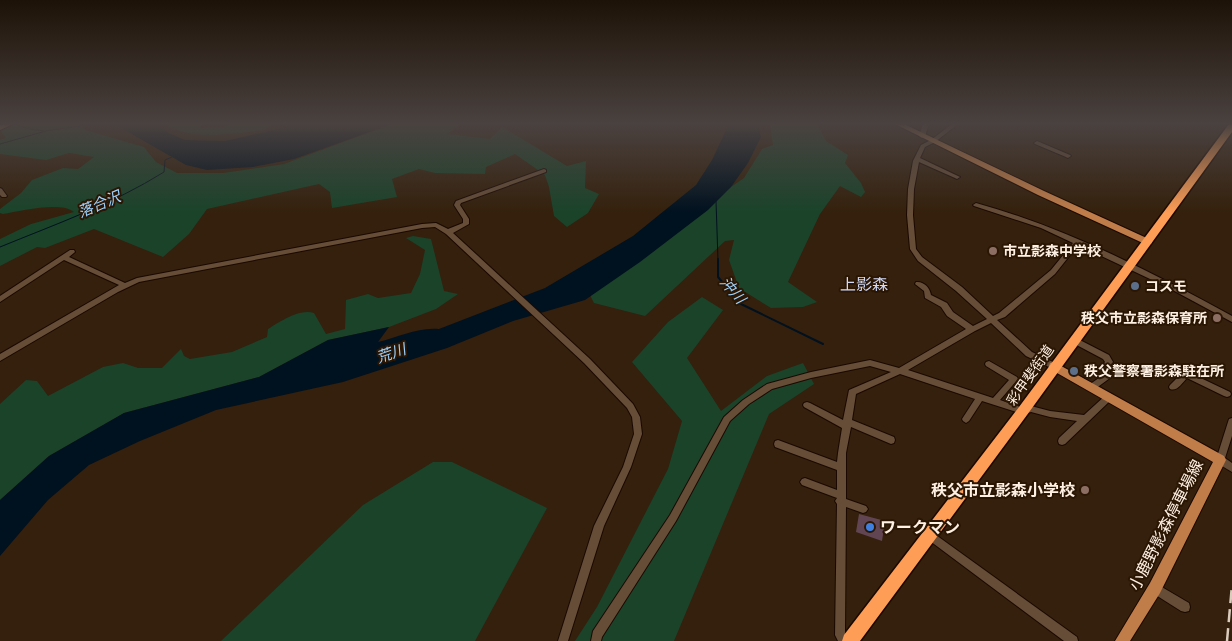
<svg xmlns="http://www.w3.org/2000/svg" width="1232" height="641" viewBox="0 0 1232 641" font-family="Helvetica,'Noto Sans JP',sans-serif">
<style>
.green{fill:#1a432a}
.water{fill:#00111f}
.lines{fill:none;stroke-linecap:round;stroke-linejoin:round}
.stream-far1{stroke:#00111f;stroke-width:1}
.stream{stroke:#00111f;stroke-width:2}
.building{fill:#624553}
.minor-casing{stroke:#1b0800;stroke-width:2}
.major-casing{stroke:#1b0800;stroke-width:2}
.highway-casing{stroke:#1b0800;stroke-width:3}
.minor{fill:#654d38;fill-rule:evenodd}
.major{fill:#c07d4a;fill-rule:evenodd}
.highway{fill:#fd9d56;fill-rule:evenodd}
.rail{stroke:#dbccbe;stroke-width:2.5;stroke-dasharray:13 6;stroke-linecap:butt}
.education-dot{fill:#8d6e63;stroke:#2a1603;stroke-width:2}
.service-dot{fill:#5c6f8a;stroke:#2a1603;stroke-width:2}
.shop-dot{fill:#3f7fe0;stroke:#2a1603;stroke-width:2}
.labels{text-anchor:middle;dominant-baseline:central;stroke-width:4;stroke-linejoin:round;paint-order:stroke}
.poi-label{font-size:14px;font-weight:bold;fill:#fef0e3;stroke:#2a1603;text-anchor:start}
.street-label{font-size:14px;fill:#fef0e3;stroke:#2a1603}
.water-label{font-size:15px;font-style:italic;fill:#9fd3fd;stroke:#2a1603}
.quarter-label{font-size:16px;fill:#d1d9f5;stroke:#2a1603}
.near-poi-label{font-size:16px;font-weight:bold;fill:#fef0e3;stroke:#2a1603;text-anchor:end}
.near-street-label{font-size:16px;fill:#fef0e3;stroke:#2a1603}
</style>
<rect width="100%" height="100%" fill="#34200c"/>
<g class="green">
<path d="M15,124H80L85,130L144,147L156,162L177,173H223L284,164L392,124H460L447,134L490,139L502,127L567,166L586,161L585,188L599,194L588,213L567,227L554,216L549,187L545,175L515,154L486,167L485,174L435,173L419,169L392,179L397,197L332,208L330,192L319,184L207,209L189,234L163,257L94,229L45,248L37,247L0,266V239L31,224L74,212C61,201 20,211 3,214L0,213V209L21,193L32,180L63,168L78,169L94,157L69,153L46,160L0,154V140L6,138L0,130Z"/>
<path d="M167,124H201V128L224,127L232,124H272L265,130C238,133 189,142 167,124Z"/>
<path d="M770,124H817L826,141L848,155L845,163L861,183L865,192L861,197L840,186L820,214L788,282L817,302L803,307L771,308L739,288L729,260L734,240L725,241L645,316L594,303L588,291L674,226L744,178L762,149L773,145Z"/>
<path d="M413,236L431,239L444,291L458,294L436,309L389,327L328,340L259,377L124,413L49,456L0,500V404L26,380L37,381L48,396L103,367L123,363L138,368H162L181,349L184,356L190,359L232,352L267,337L268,329C279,322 300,308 314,313L326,334L345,329L346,300L368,294L378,298L411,293L420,274L425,250L406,238Z"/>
<path d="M702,297L723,310L687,358L721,411L767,376L803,363L814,384L769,414L674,641H575L597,607L668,469L682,421L632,362L668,322Z"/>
<path d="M433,462H452L547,508L475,641H221L363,505Z"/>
</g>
<g class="water">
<path d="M114,124H157L169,133L185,140L225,141L300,124H392L294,159L253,167L207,170L186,165Z"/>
<path d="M729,124H758L761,137L748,163L731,187L708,210L640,262L585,300L513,321L447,348L343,382L216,410L140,441L89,465L48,500L0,556V500L49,456L124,413L259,377L328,340L389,327L378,342C399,337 418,327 439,329L545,288L633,236L696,185L712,160Z"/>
</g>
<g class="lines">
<g class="stream-far1">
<path d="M14,124L29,129L45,131L93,124"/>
<path d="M0,144L46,131"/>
<path d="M716,201L718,260"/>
<path d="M0,247C56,224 113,204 164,172L165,160L172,157"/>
</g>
<path class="stream" d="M718,259V277L741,304L823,344"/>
</g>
<path class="building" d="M859,514L885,521L882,541L856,532Z"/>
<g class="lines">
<g class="minor-casing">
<g id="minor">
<path d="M923,124H929L925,136L922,138L919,136Z"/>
<path d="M952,124H958L935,142L925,147L920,158L960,177L957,179L955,178L919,162L914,189L913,215L916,249L922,257L962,287L993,316L999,313L1051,270L1073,243L1041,228L974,206L973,205L976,203C1066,228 1150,271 1232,316V322L1167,287L1078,245L1055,274L1005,317L997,320L1032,352L1057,364L1058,366L1057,368H1051L1026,356L991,323L975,331L908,370L993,398L1009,380L986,366L985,364L986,362L989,361L1017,377L1018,379L1000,400L1023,408L1031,406L1050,411L1084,415L1106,395L1109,394L1112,395L1113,397L1112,399L1065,444L1062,445L1059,444L1058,441L1059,438L1077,421L1050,417L1031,412L1023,414L982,401L969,421L966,423L963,421L962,419L975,399L900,374L856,394L852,420L894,437L895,440L894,443L891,444L851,427L846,453V499L866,506L868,509L866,512L863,513L846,507L845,633L850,641H838L835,635L837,504L835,501L837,498L802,485L800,482L802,479L805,478L837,490V470L775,447L774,444L775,441L778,440L837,462L838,453L842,428L804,407L803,405L804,403L807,402L810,403L843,420L849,390L891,372L870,366L811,378L772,389L749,404L730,421L676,521L602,637L601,641H591L593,631L670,515L724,417L743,400L767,384L811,372L870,360L899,368L966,329L947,316L941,307L925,298L924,291L915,284L916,282C924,281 930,288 931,295L947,303L953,312L973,326L987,319L956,291L918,261L910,249L907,215L908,189L913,161L921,145L931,140Z"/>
<path d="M1037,141L1070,155L1071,156L1068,158L1066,157L1035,144L1034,143Z"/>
<path d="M544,169L546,170V172L461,203L460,205L469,219V224L453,233L590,359L633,404L640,417L642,434L631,467L604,526L568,641H558L594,526L623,467L634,434L632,417L627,408L584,363L446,234L435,227L422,228L139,282L118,292L0,361V354L119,285L64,260L0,302V296L70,250H74L75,252L69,257L125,283L137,278L422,224L436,223L448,229L463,223V219L454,205L456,201Z"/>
<path d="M0,188L2,189L7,196L6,197H2L0,195Z"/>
<path d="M1074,337L1109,355L1113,362L1109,368L1111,376L1110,378L1095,389L1092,390L1089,389L1088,387L1089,385L1103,375L1101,367L1105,362L1103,359L1071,342L1070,340L1071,338Z"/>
<path d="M1186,371L1230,392L1231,394L1230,396L1227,397L1224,396L1187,378C1182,383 1177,392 1170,389L1169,387L1170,385L1183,372Z"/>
<path d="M1232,418V436L1225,458L1232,463V472L1217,463L1216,460L1228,422L1229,419Z"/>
<path d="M929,530L1077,637L1078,641H1064L926,538L924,535L926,532Z"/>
<path d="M1155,583L1189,603L1190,607L1189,611L1185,612L1181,611L1151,592L1150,588L1151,584Z"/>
</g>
</g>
<g class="major-casing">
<g id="major">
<path d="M4,124H13L0,130V125Z"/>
<path d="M895,124H904L1044,191L1151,240L1152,242L1151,244H1145L1038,195Z"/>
<path d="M1054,362L1224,456L1226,460L1160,593L1130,641H1115L1150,583L1213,462L1050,369L1049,366L1050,363Z"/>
</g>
</g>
<g class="highway-casing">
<path id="highway" d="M1229,124H1232V132L1027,415L860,641H842L844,635L1019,407Z"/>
</g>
<use href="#minor" class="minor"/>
<use href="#major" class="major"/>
<use href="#highway" class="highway"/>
<path class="rail" d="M1227,641L1232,585"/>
</g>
<linearGradient id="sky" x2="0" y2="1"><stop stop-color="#1d1207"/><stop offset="0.58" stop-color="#4a4240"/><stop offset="1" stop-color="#4a4240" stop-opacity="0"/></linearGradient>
<rect width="1232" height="213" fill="url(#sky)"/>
<g class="education-dot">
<circle cx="993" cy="251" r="5"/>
<circle cx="1217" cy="318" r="5"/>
<circle cx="1085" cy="490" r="5"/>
</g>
<g class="service-dot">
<circle cx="1135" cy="286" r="5"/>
<circle cx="1074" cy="371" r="5"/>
</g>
<circle class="shop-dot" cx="870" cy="527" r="5"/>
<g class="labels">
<g class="poi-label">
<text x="1003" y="251">市立影森中学校</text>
<text x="1145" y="286">コスモ</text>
<text x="1207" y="318" text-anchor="end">秩父市立影森保育所</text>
<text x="1084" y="371">秩父警察署影森駐在所</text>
</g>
<g class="street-label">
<text transform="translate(1030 375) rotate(-55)">彩甲斐街道</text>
</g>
<g class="water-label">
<text transform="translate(99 204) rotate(-23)">落合沢</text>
<text transform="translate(733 290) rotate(49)">沖川</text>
<text transform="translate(391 353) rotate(-19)">荒川</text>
</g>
<g class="quarter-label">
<text x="864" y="284">上影森</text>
</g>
<g class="near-poi-label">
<text x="1075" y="490">秩父市立影森小学校</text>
<text x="880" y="527" text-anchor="start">ワークマン</text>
</g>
<g class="near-street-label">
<text transform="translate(1166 525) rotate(-63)">小鹿野影森停車場線</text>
</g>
</g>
</svg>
